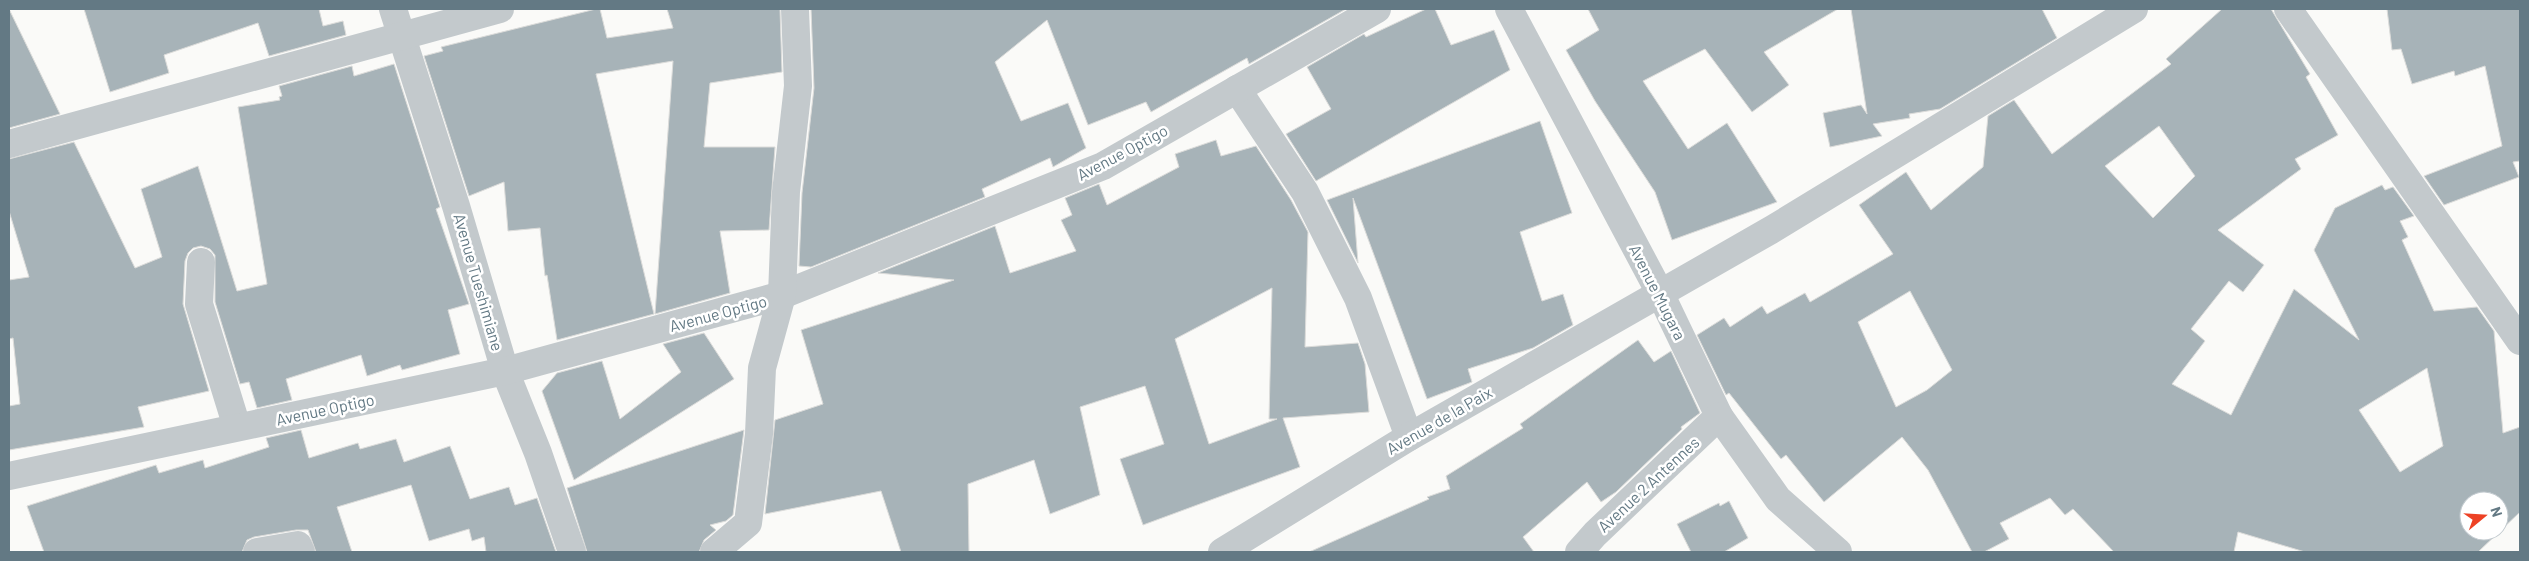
<svg xmlns="http://www.w3.org/2000/svg" width="2529" height="561" viewBox="0 0 2529 561" font-family="Barlow,sans-serif">
<style>
.building{fill:#a7b3b8;stroke:#dcdcda;fill-rule:evenodd}
.lines{fill:none;stroke-linecap:round;stroke-linejoin:round}
.minor{stroke:#c3c9cc;stroke-width:28}
.labels{text-anchor:middle;dominant-baseline:central;stroke-width:5;stroke-linejoin:round;paint-order:stroke}
.street-label{font-size:16px;fill:#637984;stroke:#fff}
</style>
<rect width="100%" height="100%" fill="#fafaf8"/>
<g class="building">
<path d="M9,9L60,114L9,128Z"/>
<path d="M84,9H319L323,26L343,21L346,35L269,56L258,23L164,55L169,73L110,92Z"/>
<path d="M596,9H600L607,38L673,28L667,9H780L782,72L710,83L704,147H775L769,230L720,231L730,293L655,314L673,61L596,74L654,314L557,340L547,275L545,276L540,228L508,231L504,182L469,196L424,56L443,51L441,47Z"/>
<path d="M811,9H1346L1249,64L1247,58L1151,112L1146,102L1088,125L1047,20L995,62L1021,121L1068,103L1086,148L1053,167L1050,158L982,189L985,197L811,267L799,266L802,193L814,88Z"/>
<path d="M1426,9H1435L1451,45L1494,30L1510,70L1316,181L1286,134L1331,109L1307,67L1364,34L1366,37Z"/>
<path d="M1588,9H1838L1764,52L1789,85L1752,112L1705,49L1643,81L1688,149L1727,123L1777,202L1672,240L1655,192L1595,101L1566,50L1599,30Z"/>
<path d="M1851,9H2042L2057,38L1940,109L1909,114L1910,118L1873,124L1882,136L1830,147L1823,113L1861,105L1867,114Z"/>
<path d="M2222,9H2271L2310,74L2306,77L2338,135L2295,159L2301,169L2218,230L2264,265L2243,292L2229,281L2191,329L2205,341L2172,384L2231,415L2294,289L2359,340L2314,250L2335,208L2382,185L2385,190L2393,187L2414,216L2400,221L2408,237L2402,240L2434,311L2477,307L2494,331L2503,433L2520,427V512L2478,552H2305L2238,532L2234,552H2114L2073,509L2065,515L2050,498L2000,523L2009,539L1984,552H1972L1928,470L1902,437L1824,502L1786,455L1781,459L1729,393L1726,395L1697,335L1724,318L1730,327L1762,306L1767,314L1805,293L1810,302L1893,254L1859,205L1906,172L1931,210L1983,167L1988,116L2014,100L2052,154L2171,64L2166,59ZM2159,126L2195,176L2153,218L2105,166ZM1910,291L1952,370L1927,390L1896,407L1858,322ZM2427,368L2443,446L2400,472L2359,410ZM2469,501H2499V531H2469Z"/>
<path d="M2387,9H2520V161L2513,162L2519,177L2444,205L2424,176L2502,146L2485,66L2455,76L2454,71L2412,84L2401,49L2392,50Z"/>
<path d="M394,64L440,207L436,209L469,304L448,310L460,354L402,370L400,365L367,376L361,355L286,379L292,400L257,408L249,382L240,384L215,302V255L210,249L201,246L193,248L188,253L185,261L183,304L209,391L138,407L144,427L9,450V406L20,404L13,338L9,339V280L29,277L9,211V159L74,142L135,268L162,257L141,189L198,166L237,291L267,284L238,107L280,100L279,97L282,96L279,86L352,66L354,76Z"/>
<path d="M1540,121L1572,213L1520,232L1542,301L1563,294L1573,325L1533,348L1468,369L1472,382L1427,399L1353,198L1358,263L1327,200Z"/>
<path d="M1216,140L1221,156L1256,146L1291,200L1308,232L1305,347L1358,343L1365,364L1369,412L1283,418L1300,467L1143,525L1120,459L1164,444L1145,386L1080,407L1100,495L1050,514L1034,460L968,484L969,552H901L881,491L765,514L775,420L823,404L801,330L954,280L878,273L995,226L1010,273L1076,251L1061,220L1072,215L1065,198L1099,184L1107,205L1179,167L1175,154ZM1272,288L1269,419H1277L1209,444L1175,339Z"/>
<path d="M704,333L734,379L574,480L542,391L557,373L602,361L620,419L681,372L663,344Z"/>
<path d="M1638,340L1654,362L1671,351L1700,413L1681,427L1682,429L1616,492L1601,502L1587,482L1523,537L1534,552H1309L1429,499L1427,497L1450,489L1446,476L1523,428L1520,424Z"/>
<path d="M301,430L309,458L358,443L360,449L396,439L404,462L450,446L470,499L509,487L515,505L537,498L556,552H486L484,537L472,541L469,529L429,541L411,485L337,507L352,552H316L308,530H296L254,537L247,540L242,552H44L27,506L156,465L159,473L203,460L205,468L269,447L266,438Z"/>
<path d="M744,430L733,515L726,521L710,525L716,530L704,540L699,552H587L567,488Z"/>
<path d="M1729,501L1748,538L1724,552H1691L1677,524L1719,503L1720,506Z"/>
</g>
<g class="lines">
<g class="minor">
<path d="M393,9L456,206L505,371L538,453L572,552"/>
<path d="M1509,9L1660,293L1719,416L1778,499L1838,552"/>
<path d="M2288,9L2520,341"/>
<path d="M1237,89L1305,192L1358,298L1409,437"/>
<path d="M9,144L500,9"/>
<path d="M201,262L199,304L237,427"/>
<path d="M9,476L505,371L782,295L1103,166L1377,9"/>
<path d="M257,552L298,545L301,552"/>
<path d="M714,552L748,523L759,434L762,368L782,295L786,192L798,86L795,9"/>
<path d="M1222,552L1409,437L1771,230L2134,9"/>
<path d="M1579,552L1595,534L1719,416"/>
</g>
</g>
<g class="labels">
<g class="street-label">
<text transform="translate(1122 152) rotate(-28)">Avenue Optigo</text>
<text transform="translate(479 282) rotate(74)">Avenue Tueshimiane</text>
<text transform="translate(1658 292) rotate(63)">Avenue Mugara</text>
<text transform="translate(718 313) rotate(-15)">Avenue Optigo</text>
<text transform="translate(325 409) rotate(-12)">Avenue Optigo</text>
<text transform="translate(1439 420) rotate(-30)">Avenue de la Paix</text>
<text transform="translate(1648 484) rotate(-43)">Avenue 2 Antennes</text>
</g>
</g>
<rect width="2529" height="561" fill="none" stroke="#637984" stroke-width="20"/>
<g transform="translate(2484 516) rotate(72)"><circle r="24" fill="#ffffff" stroke="#c1c9ce"/>
<path d="M0-4L9 19L0 12L-9 19Z" fill="#ed4225"/>
<text y="-8" font-size="14" font-weight="bold" text-anchor="middle" fill="#637984">N</text>
</g>
</svg>
